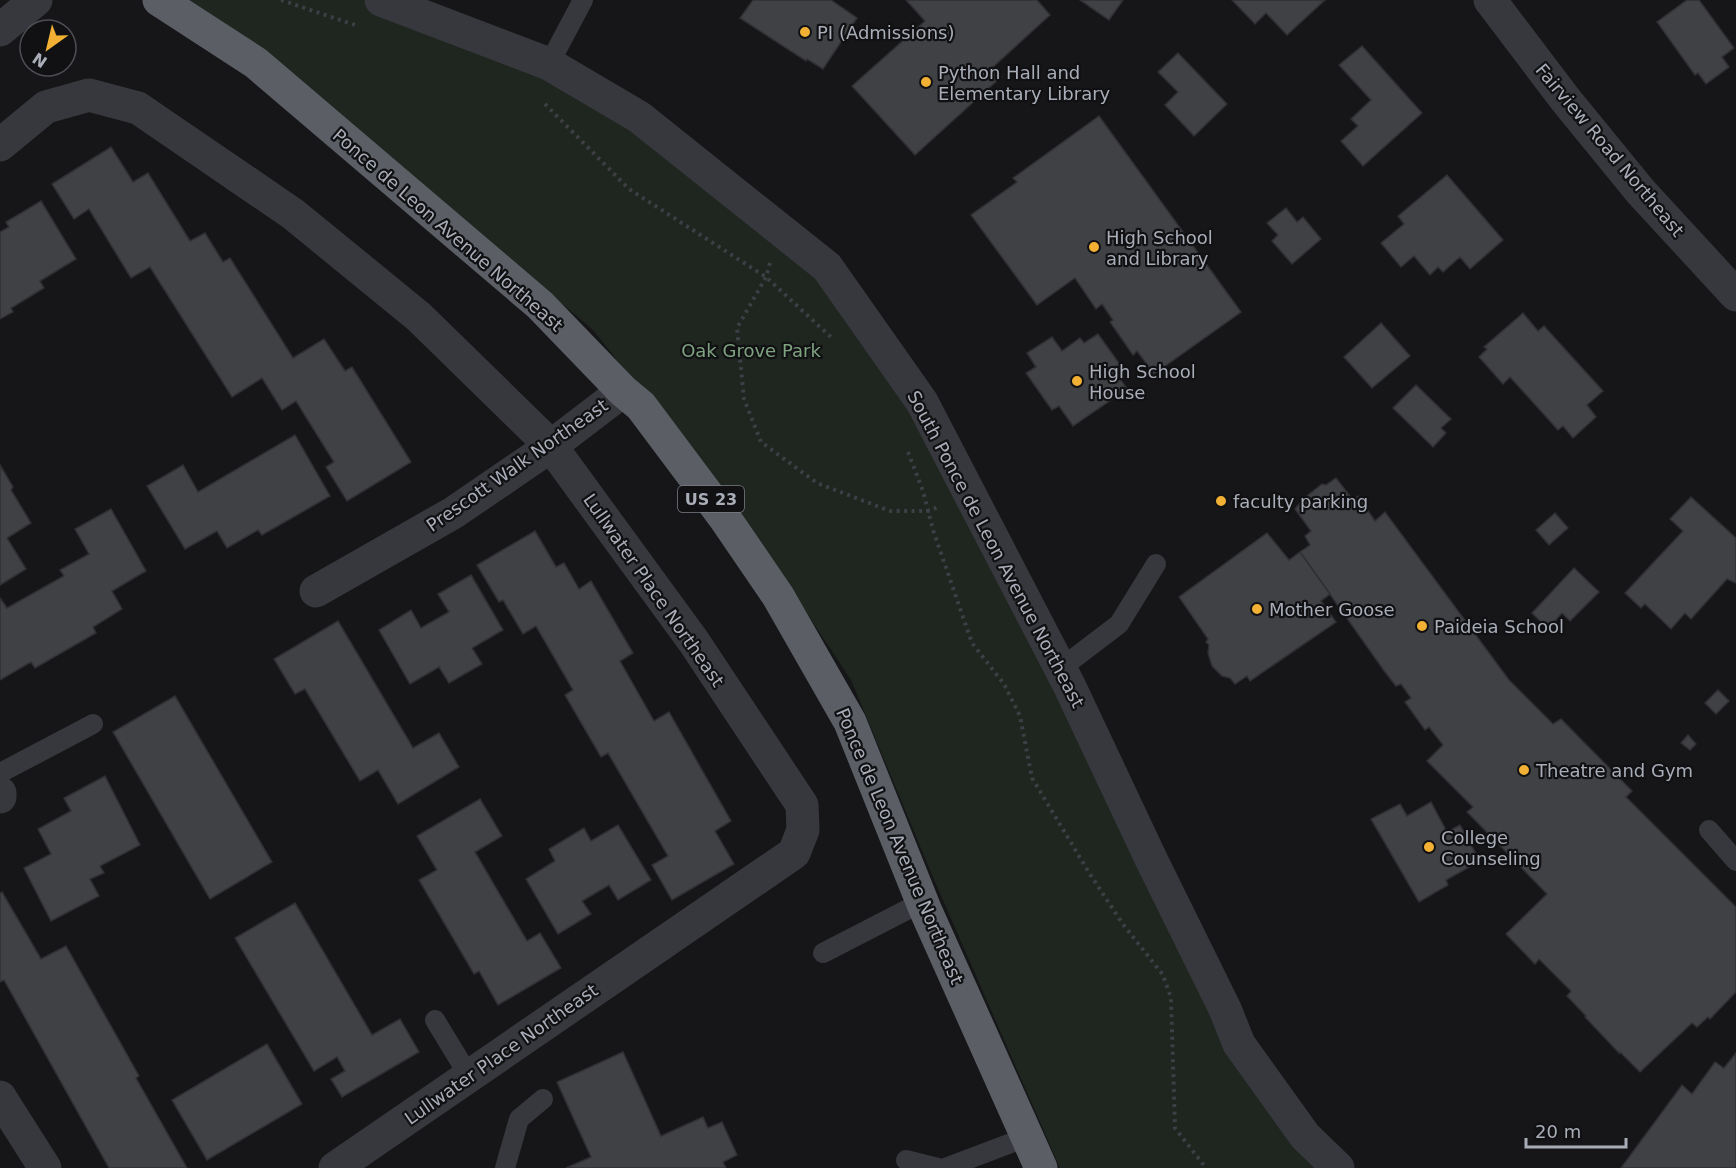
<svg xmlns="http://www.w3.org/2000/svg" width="1736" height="1168" viewBox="0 0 1736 1168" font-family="'DejaVu Sans',sans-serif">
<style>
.green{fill:#1e261f}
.building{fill:#404145;stroke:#303034;stroke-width:1.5}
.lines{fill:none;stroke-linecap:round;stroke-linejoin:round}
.path{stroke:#3d3f44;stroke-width:4;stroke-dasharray:3 4.5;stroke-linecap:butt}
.service{stroke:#37383d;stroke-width:20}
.minor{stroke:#37383d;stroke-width:33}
.tertiary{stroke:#37383d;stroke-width:33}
.trunk{stroke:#5b5e65;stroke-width:33}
.poi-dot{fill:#f2b134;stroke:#111113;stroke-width:2}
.labels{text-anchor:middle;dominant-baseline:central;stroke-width:4.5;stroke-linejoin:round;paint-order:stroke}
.shield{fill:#111113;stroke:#7b7e86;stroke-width:1.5}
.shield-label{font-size:16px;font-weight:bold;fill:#a8adb8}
.poi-label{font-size:18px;fill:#a8adb8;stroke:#111113;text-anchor:start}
.street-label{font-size:18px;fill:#a8adb8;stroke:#111113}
.park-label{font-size:18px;fill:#7fa381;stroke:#111113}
</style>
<rect width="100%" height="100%" fill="#161618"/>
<path class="green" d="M174,0H383L595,83L862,315L1239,1044L1347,1168H1060L935,882L851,680L765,550L700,463L592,329L416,181Z"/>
<g class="building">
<path d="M753,0H831L857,18L823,69L807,59L806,61L740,18Z"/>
<path d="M906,0H1037L1050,15L993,67L1001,77L915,155L852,86L925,21Z"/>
<path d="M1080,0H1123L1109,20Z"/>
<path d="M1232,0H1325L1287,35L1266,13L1255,24Z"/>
<path d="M1687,0H1699L1734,48L1722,57L1729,67L1706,84L1698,73L1695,75L1657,22Z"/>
<path d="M1362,46L1422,113L1363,166L1341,141L1358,126L1351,119L1371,100L1339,65Z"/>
<path d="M1178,53L1227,104L1194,136L1165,105L1178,92L1158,72Z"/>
<path d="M1099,116L1241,312L1154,374L1137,351L1133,355L1110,322L1113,320L1102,304L1096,309L1075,278L1037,305L971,215L1017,182L1013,178Z"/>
<path d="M111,147L133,182L148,173L190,241L205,233L223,262L230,258L293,358L324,339L345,371L352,367L411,462L347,501L326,467L334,462L296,401L282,410L262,378L232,397L150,267L131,278L89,209L74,219L52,184Z"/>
<path d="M1447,175L1503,240L1470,269L1460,257L1443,272L1438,267L1430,275L1414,256L1401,267L1381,243L1404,224L1398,216Z"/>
<path d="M41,201L76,259L40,281L44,288L11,308L13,312L0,319V232L9,227L6,222Z"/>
<path d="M1286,208L1297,222L1303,217L1321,239L1292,264L1272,241L1278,235L1267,223Z"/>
<path d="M1523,313L1538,331L1544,326L1603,391L1587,405L1596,417L1573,438L1563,426L1558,430L1510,377L1503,384L1479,357L1487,349L1484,347Z"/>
<path d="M1381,323L1410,356L1372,388L1344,357Z"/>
<path d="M1098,334L1121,366L1114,370L1127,389L1073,426L1059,406L1052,410L1026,373L1036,367L1027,353L1052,337L1062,351L1080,338L1084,343Z"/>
<path d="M1416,385L1451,419L1441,428L1446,433L1433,447L1393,408Z"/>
<path d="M295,435L330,496L262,535L258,530L227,548L217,531L185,549L147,486L183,465L198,492Z"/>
<path d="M0,465L13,487L11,490L31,523L7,538L26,569L0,585Z"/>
<path d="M1336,478L1353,500L1358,496L1375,521L1385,512L1509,680L1553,724L1561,719L1632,791L1626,797L1736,907V992L1710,1019L1708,1017L1697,1027L1692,1023L1640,1072L1620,1052L1619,1053L1585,1017L1586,1016L1567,996L1571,991L1539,959L1535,964L1506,934L1547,894L1473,818L1467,812L1473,807L1427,761L1443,745L1429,727L1425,730L1405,702L1411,698L1401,684L1396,686L1385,672L1300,552L1310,545L1305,536L1311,531L1295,509L1303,499L1322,484L1326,485Z"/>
<path d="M1691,497L1736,538V583L1727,579L1691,619L1685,613L1671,629L1645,604L1641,608L1625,593L1683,531L1670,519Z"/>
<path d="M111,509L146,571L112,591L122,609L93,627L96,633L35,668L31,662L0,680V598L7,608L64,576L60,570L89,554L75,529Z"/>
<path d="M1555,513L1568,528L1549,545L1536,530Z"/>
<path d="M535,531L556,567L564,563L579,589L591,581L633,653L620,661L654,721L669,712L731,821L715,831L734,864L672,900L652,865L668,856L608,753L601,757L565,695L573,690L536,626L523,634L503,600L499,602L477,565Z"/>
<path d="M1267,533L1289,560L1300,552L1330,594L1321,601L1336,622L1250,681L1247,676L1235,684L1230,678L1222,676L1212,666L1208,653L1209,645L1206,642L1208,639L1179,597Z"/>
<path d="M1574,568L1599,592L1570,621L1562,613L1548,629L1532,613Z"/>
<path d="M471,575L503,630L472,648L482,664L449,683L439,667L410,684L379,630L411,610L421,628L449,612L438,594Z"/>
<path d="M338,621L413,748L439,733L459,767L398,804L378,770L360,781L305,689L295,694L274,659Z"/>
<path d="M1718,690L1729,701L1716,714L1705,703Z"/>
<path d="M175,696L272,862L210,899L113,732Z"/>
<path d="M1688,735L1696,744L1690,750L1681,743Z"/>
<path d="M105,776L140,845L100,866L104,873L90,879L99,896L51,921L24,868L51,854L38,829L71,811L64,798Z"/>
<path d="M480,799L502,836L475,852L527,941L540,933L561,968L498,1005L479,971L474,974L419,880L437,870L417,836Z"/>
<path d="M1431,802L1447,832L1460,825L1480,861L1446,880L1448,885L1419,902L1371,819L1400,804L1407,816Z"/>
<path d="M618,825L651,880L618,900L609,885L582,901L591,914L558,934L526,879L555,861L549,849L584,828L591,841Z"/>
<path d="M2,892L41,959L66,946L139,1076L136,1078L187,1168H109L4,980L0,982V893Z"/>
<path d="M295,903L372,1035L400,1019L419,1052L342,1097L331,1079L345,1071L337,1057L314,1071L235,938Z"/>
<path d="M267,1044L302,1104L207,1160L172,1100Z"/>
<path d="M623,1052L661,1136L703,1117L708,1128L722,1122L737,1155L723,1162L726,1168H566L591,1157L557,1082Z"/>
<path d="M1736,1053V1168H1621L1682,1085L1692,1094L1715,1062L1724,1068Z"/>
</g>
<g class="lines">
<g class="path">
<path d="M281,0L358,26"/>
<path d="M545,104L629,189L766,277L833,339"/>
<path d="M770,263L766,277L737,328L744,399L761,442L817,483L890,511H928L939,507"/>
<path d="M908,452L923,491L933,530L972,643L1004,684L1020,716L1032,778L1088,871L1122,923L1163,975L1171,998L1175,1128L1206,1168"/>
</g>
<g class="service">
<path d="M549,64L583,0"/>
<path d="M1060,669L1119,624L1156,564"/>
<path d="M0,773L93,724"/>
<path d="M1709,830L1736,861"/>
<path d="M823,953L922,902"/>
<path d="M435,1020L469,1076"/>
<path d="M906,1160L938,1168"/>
<path d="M505,1168L519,1119L543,1099"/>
<path d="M945,1168L1027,1137"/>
</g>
<g class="minor">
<path d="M381,0L549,64L639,117L827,267L922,402L1069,685L1151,859L1225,1009L1239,1044L1305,1136L1338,1168"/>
<path d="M0,30L36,0"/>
<path d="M0,145L46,107L89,95L138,108L293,214L419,317L551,446L694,642L802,805L803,830L794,853L335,1168"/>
<path d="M316,591L453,513L551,446L623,391"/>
<path d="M0,793V797"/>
<path d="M0,1097L45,1168"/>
</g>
<path class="tertiary" d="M1490,0L1565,99L1641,192L1736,295"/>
<path class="trunk" d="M159,0L256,63L540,305L623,391L641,406L724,517L778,596L850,722L925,909L1041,1168"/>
</g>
<g class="poi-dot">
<circle cx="805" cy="32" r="6"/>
<circle cx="926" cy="82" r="6"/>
<circle cx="1094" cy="247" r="6"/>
<circle cx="1077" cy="381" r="6"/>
<circle cx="1221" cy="501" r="6"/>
<circle cx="1257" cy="609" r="6"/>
<circle cx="1422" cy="626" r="6"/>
<circle cx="1524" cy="770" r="6"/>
<circle cx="1429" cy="847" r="6"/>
</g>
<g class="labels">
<rect class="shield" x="678" y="486" width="66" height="26" rx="4.5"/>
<g class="shield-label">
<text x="711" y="499">US 23</text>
</g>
<g class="poi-label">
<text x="817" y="32">PI (Admissions)</text>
<text x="938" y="72">Python Hall and<tspan x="938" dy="21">Elementary Library</tspan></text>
<text x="1106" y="237">High School<tspan x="1106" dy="21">and Library</tspan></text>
<text x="1089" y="371">High School<tspan x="1089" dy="21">House</tspan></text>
<text x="1233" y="501">faculty parking</text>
<text x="1269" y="609">Mother Goose</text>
<text x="1434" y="626">Paideia School</text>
<text x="1536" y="770">Theatre and Gym</text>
<text x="1441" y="837">College<tspan x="1441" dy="21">Counseling</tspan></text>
</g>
<g class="street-label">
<text transform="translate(1610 150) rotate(50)">Fairview Road Northeast</text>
<text transform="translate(448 230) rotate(41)">Ponce de Leon Avenue Northeast</text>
<text transform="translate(517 465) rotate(-35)">Prescott Walk Northeast</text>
<text transform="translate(996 549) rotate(62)">South Ponce de Leon Avenue Northeast</text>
<text transform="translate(654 590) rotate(55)">Lullwater Place Northeast</text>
<text transform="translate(900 846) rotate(67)">Ponce de Leon Avenue Northeast</text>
<text transform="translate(501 1054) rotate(-35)">Lullwater Place Northeast</text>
</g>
<g class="park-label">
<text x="751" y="350">Oak Grove Park</text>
</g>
</g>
<g transform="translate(48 48) rotate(214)"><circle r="28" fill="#111113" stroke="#4d4f55" stroke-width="1.5"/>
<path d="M0-4.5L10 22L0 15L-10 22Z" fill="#f2b134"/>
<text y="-9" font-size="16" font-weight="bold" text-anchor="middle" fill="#a8adb8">N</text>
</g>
<path d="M1526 1138v9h100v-9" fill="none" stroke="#a8adb8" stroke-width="3"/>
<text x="1535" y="1138" font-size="18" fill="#a8adb8" stroke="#111113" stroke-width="4.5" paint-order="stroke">20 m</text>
</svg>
